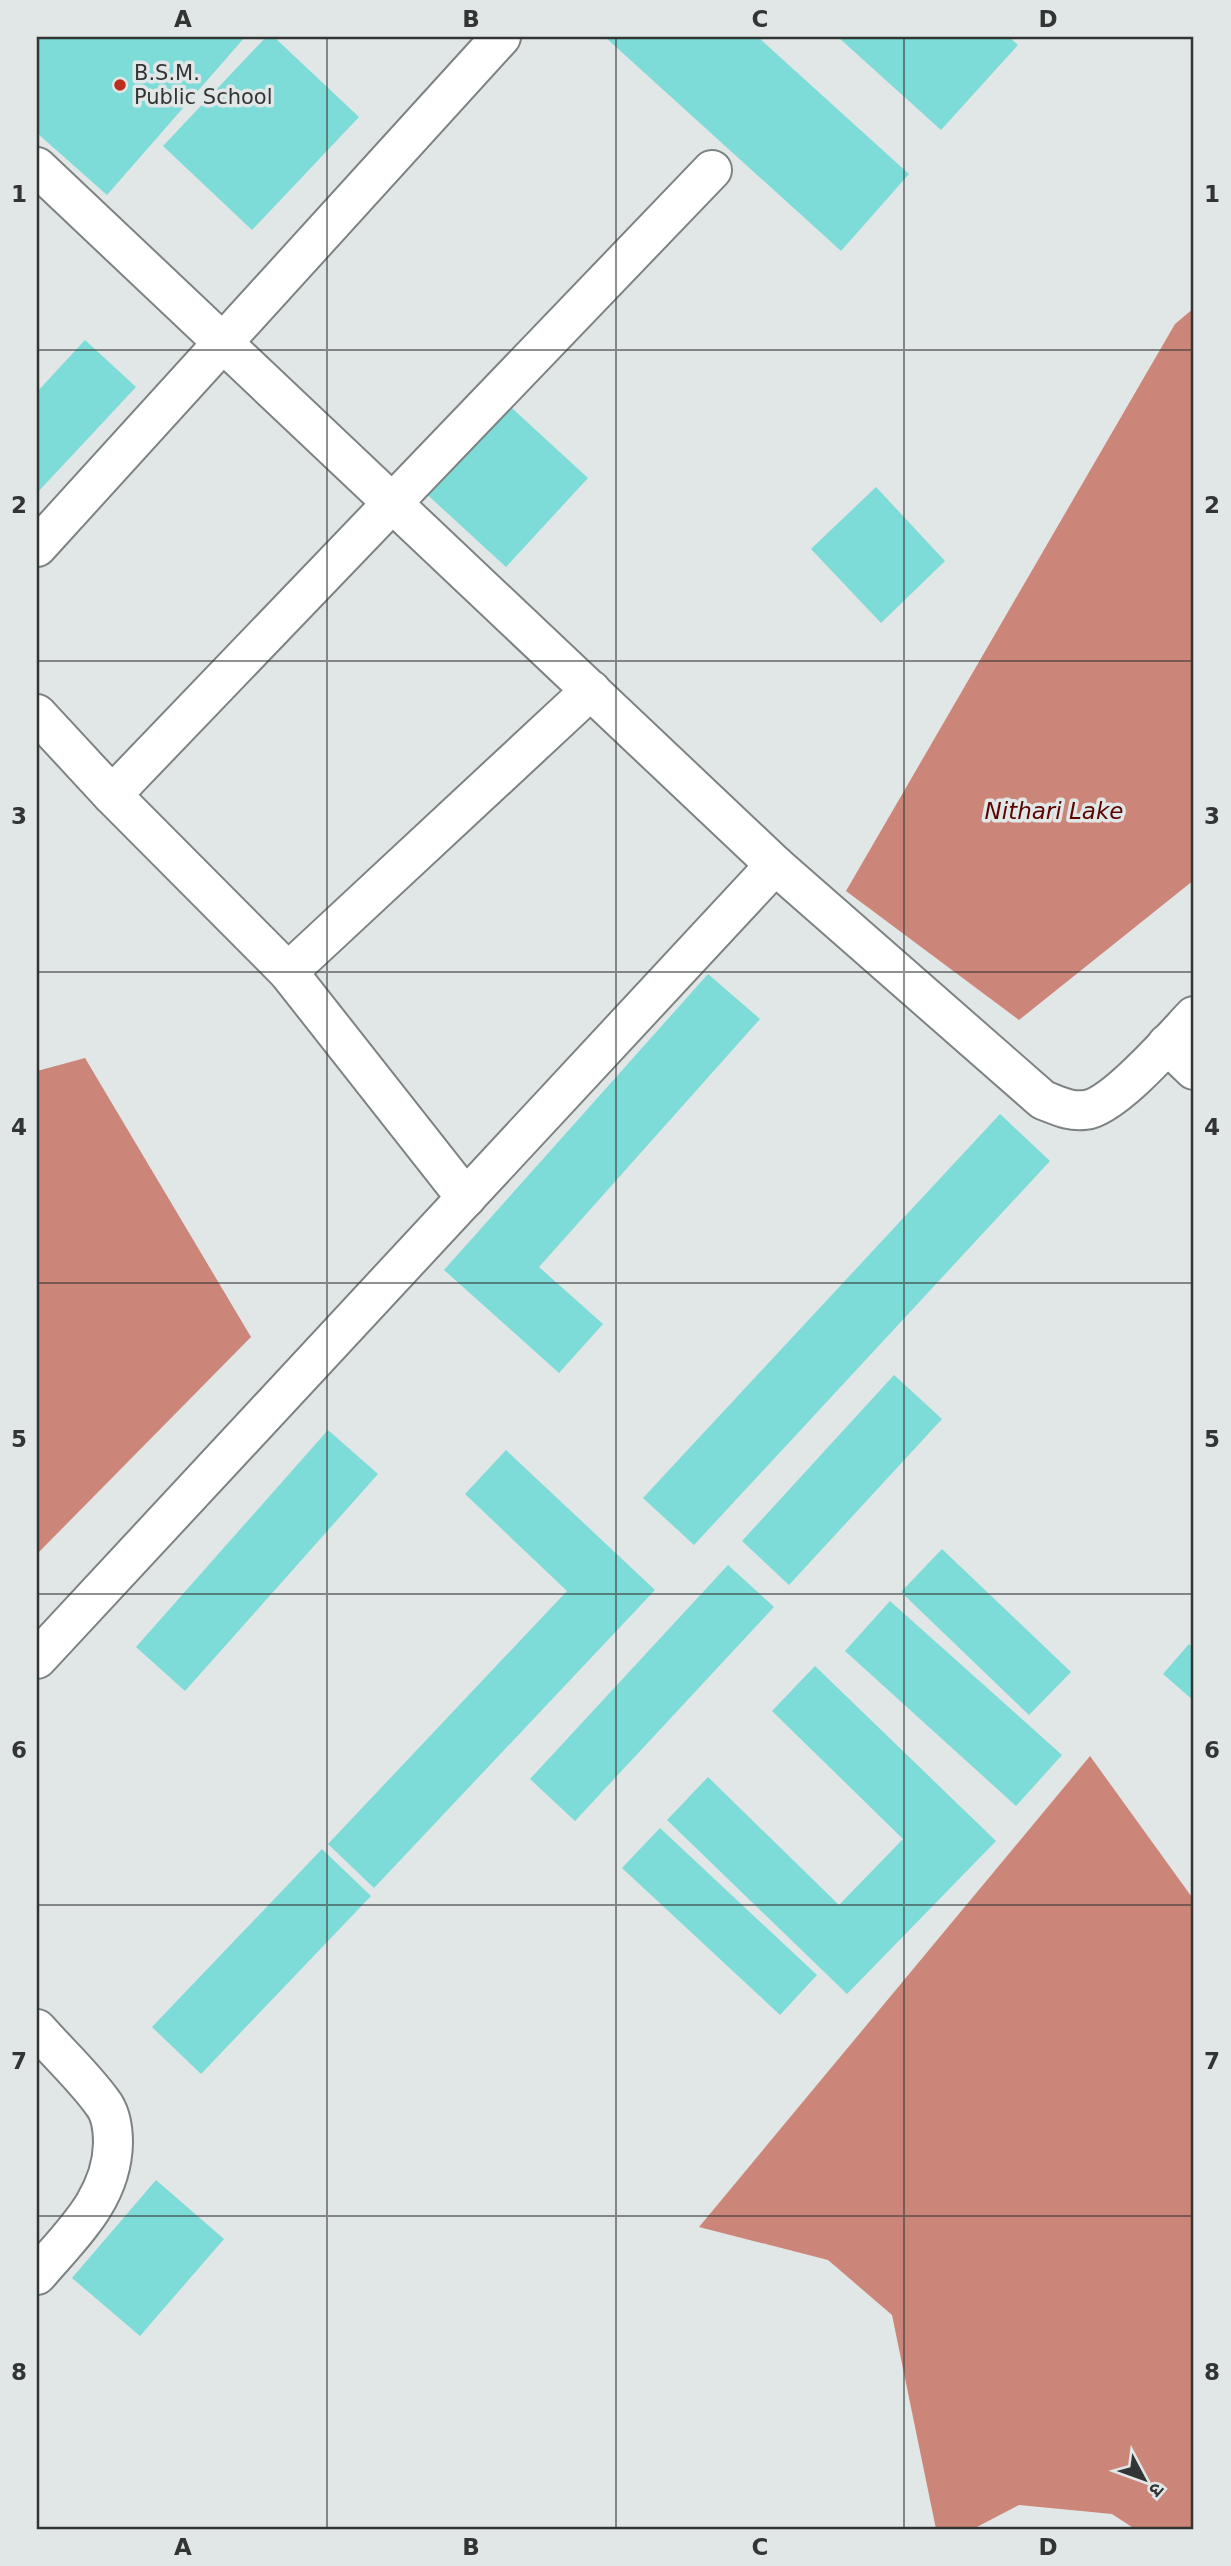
<svg xmlns="http://www.w3.org/2000/svg" width="1231" height="2566" viewBox="0 0 1231 2566" font-family="'DejaVu Sans','Noto Sans Devanagari',sans-serif">
<style>
.water{fill:#cc8679}
.building{fill:#7ddbd8}
.lines{fill:none;stroke-linecap:round;stroke-linejoin:round}
.street-casing{stroke:#7d8382;stroke-width:42}
.street{stroke:#fff;stroke-width:38}
.grid{fill:none;stroke:#333535;stroke-width:2;stroke-opacity:0.55}
.poi-dot{fill:#bc2f1e;stroke:#e1e7e7;stroke-width:2.5}
.labels{text-anchor:middle;dominant-baseline:central;stroke-width:7;stroke-linejoin:round;paint-order:stroke}
.poi-label{font-size:21px;fill:#333535;stroke:#e1e7e7;text-anchor:start}
.water-label{font-size:23px;font-style:italic;fill:#5c0400;stroke:#e1e7e7}
.neatline{fill:none;stroke:#333535;stroke-width:2.5}
.grid-label{font-size:23px;text-anchor:middle;font-weight:bold;fill:#333535}
</style>
<rect width="100%" height="100%" fill="#e1e7e7"/>
<g class="water">
<path d="M1194,308V880L1019,1020L846,891L1175,324Z"/>
<path d="M85,1058L251,1337L37,1554V1071Z"/>
<path d="M1090,1756L1194,1900V2529H1135L1112,2514L1019,2505L973,2529H936L892,2315L828,2260L699,2227Z"/>
</g>
<g class="building">
<path d="M37,37H245L107,195L37,133Z"/>
<path d="M266,37H274L359,117L252,230L163,146Z"/>
<path d="M605,37H758L909,174L841,251Z"/>
<path d="M838,37H1009L1018,45L941,130Z"/>
<path d="M85,340L136,387L37,493V392Z"/>
<path d="M503,400L588,478L506,567L420,488Z"/>
<path d="M876,487L945,561L881,623L811,549Z"/>
<path d="M708,974L760,1019L539,1267L603,1324L559,1373L444,1270Z"/>
<path d="M1000,1114L1050,1161L694,1545L643,1498Z"/>
<path d="M894,1375L942,1419L789,1585L742,1541Z"/>
<path d="M328,1430L378,1474L185,1691L136,1647Z"/>
<path d="M506,1450L655,1590L374,1888L328,1844L567,1591L465,1494Z"/>
<path d="M942,1549L1071,1672L1029,1715L901,1592Z"/>
<path d="M728,1565L774,1607L575,1821L530,1779Z"/>
<path d="M890,1601L1062,1755L1016,1806L845,1651Z"/>
<path d="M1189,1644L1194,1649V1701L1163,1674Z"/>
<path d="M815,1666L996,1841L847,1994L667,1820L708,1777L839,1905L903,1839L772,1711Z"/>
<path d="M660,1828L817,1975L780,2015L622,1868Z"/>
<path d="M322,1849L371,1896L201,2074L152,2027Z"/>
<path d="M156,2180L224,2239L140,2336L72,2278Z"/>
</g>
<g class="lines">
<g class="street-casing">
<g id="street">
<path d="M37,167L775,865L1043,1100C1057,1105 1069,1112 1085,1110C1114,1107 1172,1039 1194,1016"/>
<path d="M37,547L501,37"/>
<path d="M37,714L112,795L288,972L466,1198"/>
<path d="M112,795L712,170"/>
<path d="M288,972L591,690"/>
<path d="M1167,1044L1194,1070"/>
<path d="M37,1659L775,865"/>
<path d="M37,2029C58,2053 83,2076 102,2102C111,2113 113,2129 113,2143C112,2199 71,2235 37,2275"/>
</g>
</g>
<use href="#street" class="street"/>
</g>
<path class="grid" d="M327,37V2529M616,37V2529M904,37V2529M37,350H1194M37,661H1194M37,972H1194M37,1283H1194M37,1594H1194M37,1905H1194M37,2216H1194"/>
<circle class="poi-dot" cx="120" cy="85" r="7"/>
<g class="labels">
<g class="poi-label">
<text x="134" y="73">B.S.M.<tspan x="134" dy="24">Public School</tspan></text>
</g>
<g class="water-label">
<text x="1054" y="811">Nithari Lake</text>
</g>
</g>
<rect width="1231" height="2566" fill="none" stroke="#e1e7e7" stroke-width="77"/>
<g transform="translate(1144 2479) rotate(131)" stroke="#e1e7e7" stroke-width="5" paint-order="stroke">
<path d="M0-5L12 26L0 18L-12 26Z" fill="#333535"/>
<text y="-10" font-size="19" font-weight="bold" text-anchor="middle" fill="#333535">उ</text>
</g>
<rect x="38" y="38" width="1154" height="2490" class="neatline"/>
<g class="grid-label">
<text x="183" y="27">A</text>
<text x="471" y="27">B</text>
<text x="760" y="27">C</text>
<text x="1048" y="27">D</text>
<text x="19" y="202">1</text>
<text x="1212" y="202">1</text>
<text x="19" y="513">2</text>
<text x="1212" y="513">2</text>
<text x="19" y="824">3</text>
<text x="1212" y="824">3</text>
<text x="19" y="1135">4</text>
<text x="1212" y="1135">4</text>
<text x="19" y="1447">5</text>
<text x="1212" y="1447">5</text>
<text x="19" y="1758">6</text>
<text x="1212" y="1758">6</text>
<text x="19" y="2069">7</text>
<text x="1212" y="2069">7</text>
<text x="19" y="2380">8</text>
<text x="1212" y="2380">8</text>
<text x="183" y="2555">A</text>
<text x="471" y="2555">B</text>
<text x="760" y="2555">C</text>
<text x="1048" y="2555">D</text>
</g>
</svg>
